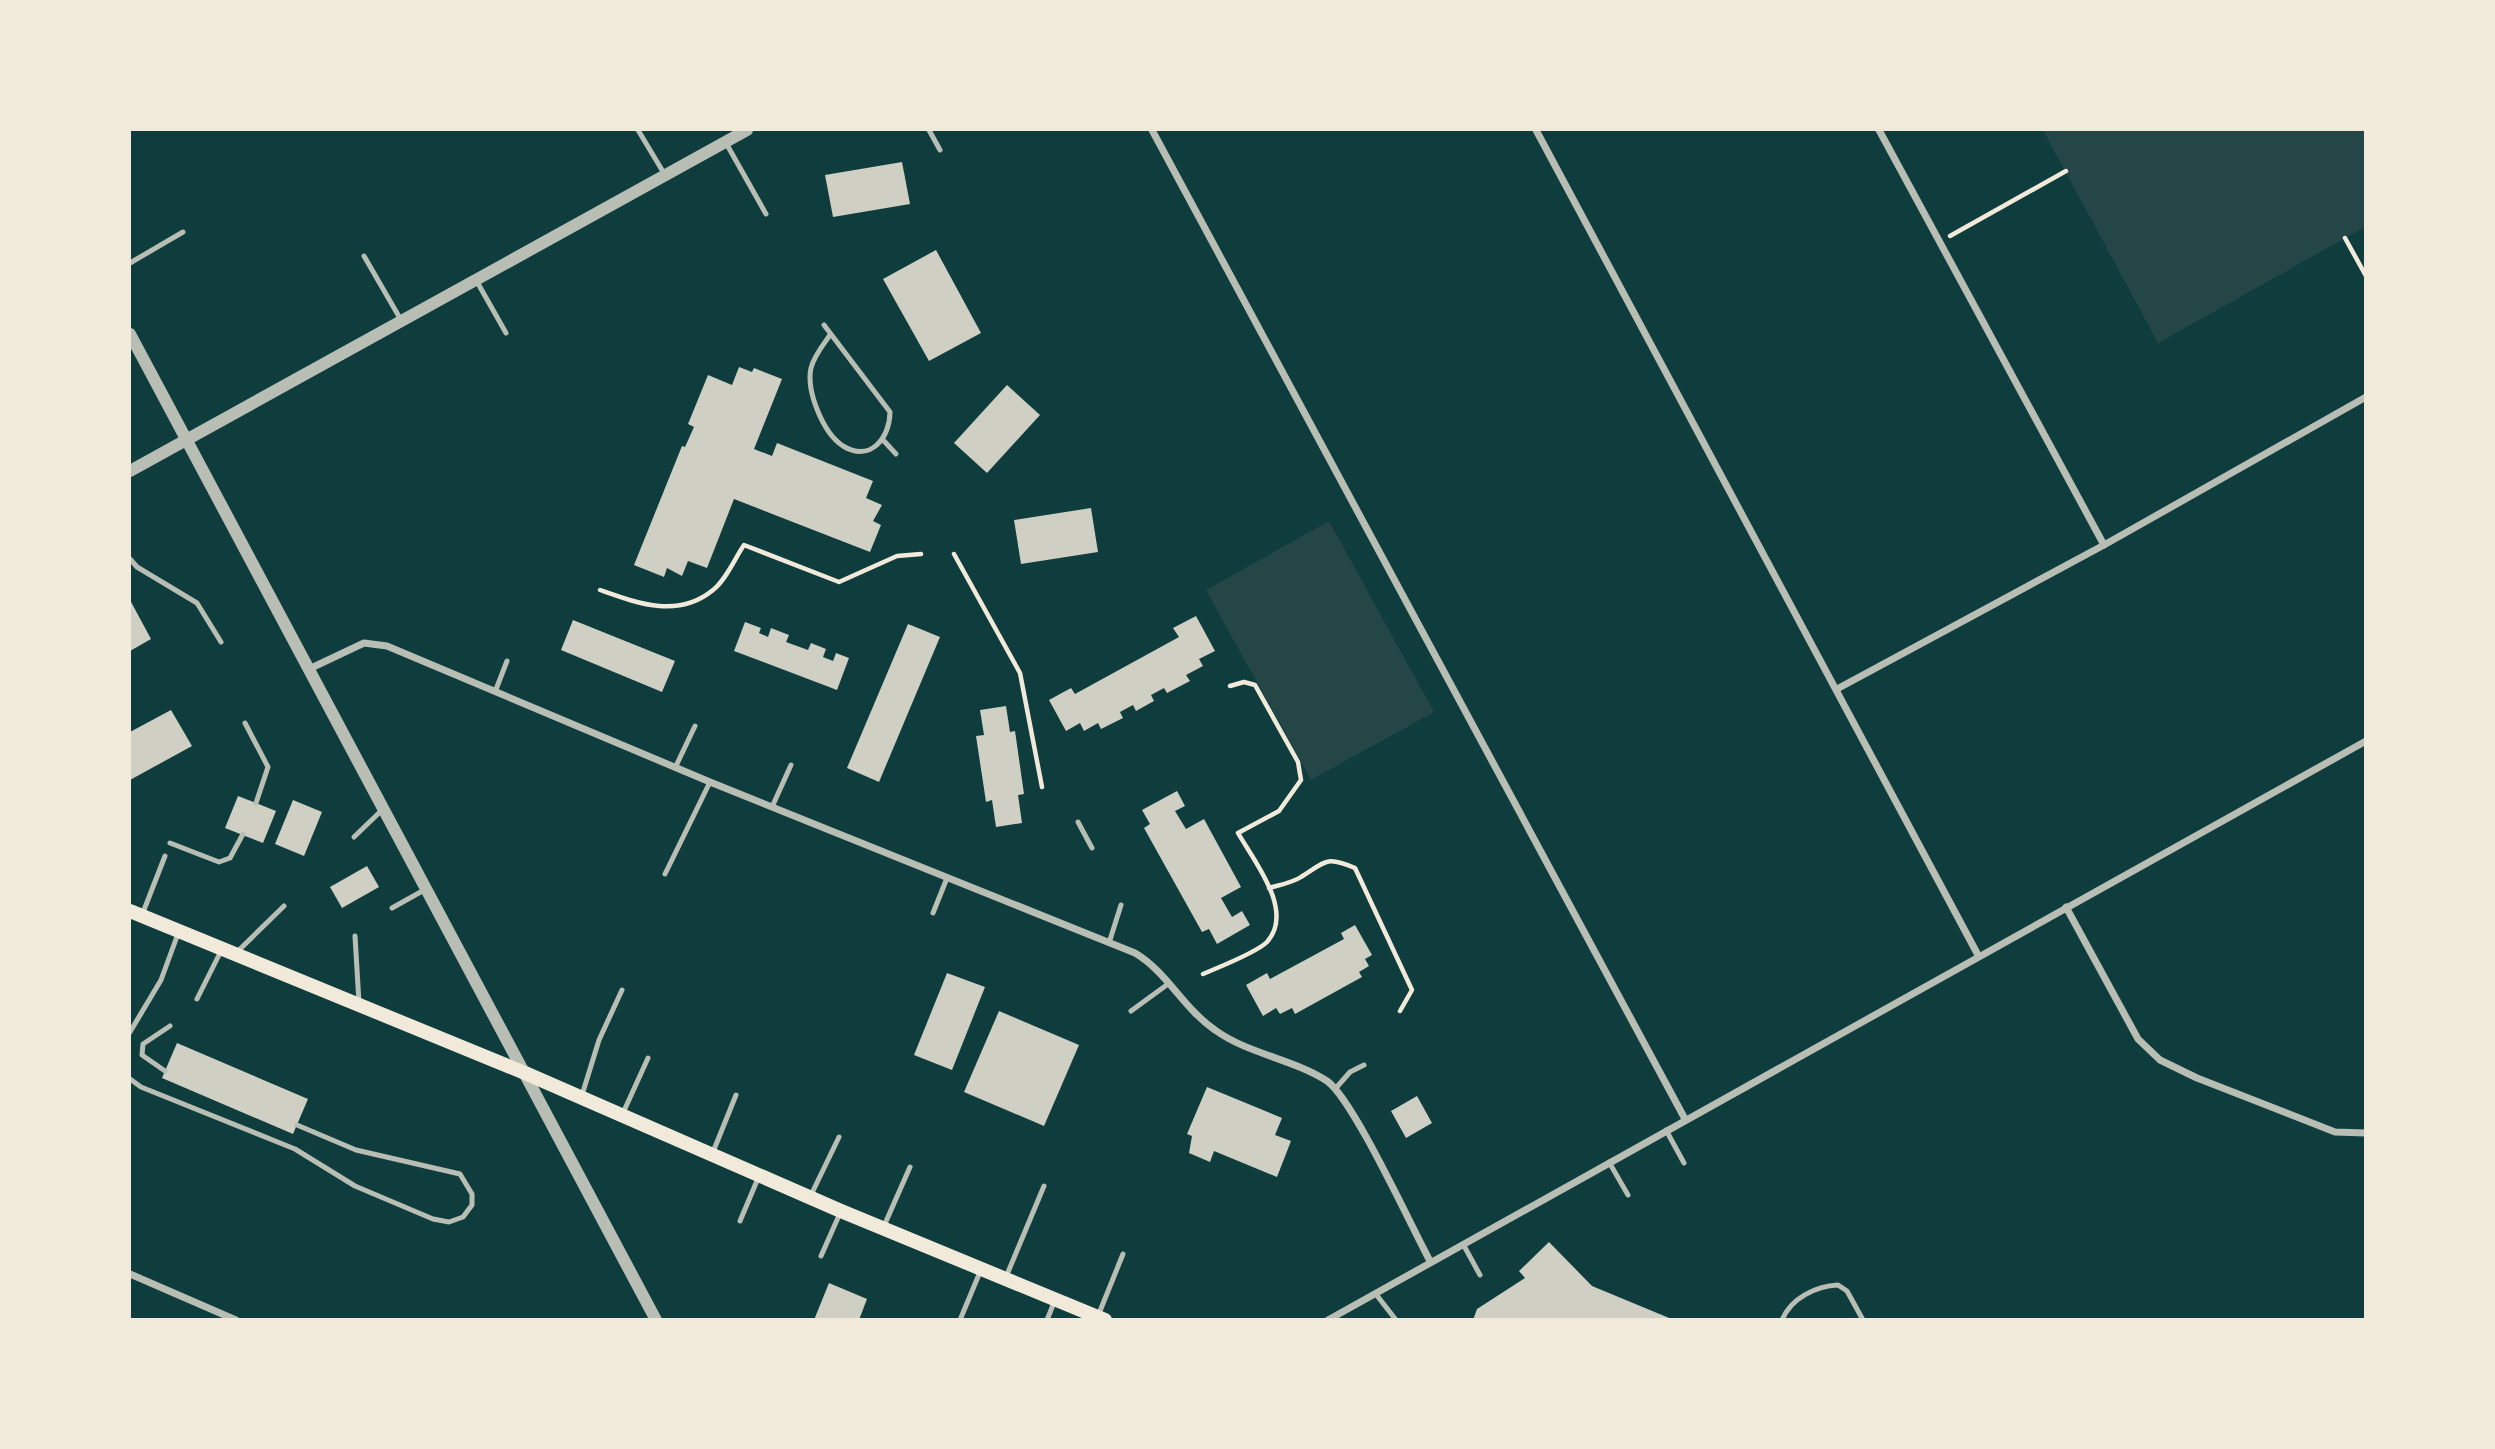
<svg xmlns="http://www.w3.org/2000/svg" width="2495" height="1449" viewBox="0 0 2495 1449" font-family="'Titillium Web',sans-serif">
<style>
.green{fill:#244646}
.building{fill:#cfcfc3}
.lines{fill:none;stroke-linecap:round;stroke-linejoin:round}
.path{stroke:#f1e9da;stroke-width:4.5}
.service{stroke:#b8beb3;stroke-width:5}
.minor{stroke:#b8beb3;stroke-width:7}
.tertiary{stroke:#b8beb3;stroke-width:12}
.secondary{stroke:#f1e9da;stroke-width:14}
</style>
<rect width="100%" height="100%" fill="#0f3d3e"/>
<g class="green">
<path d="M2043,130H2365V227L2158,343Z"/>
<path d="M1329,521L1434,712L1311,780L1206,590Z"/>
</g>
<g class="building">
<path d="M902,162L910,204L833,217L825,175Z"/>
<path d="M936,250L981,333L929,361L883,279Z"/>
<path d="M739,367L752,372L754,368L782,379L754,449L772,456L777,443L873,481L866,498L882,505L873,521L881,525L870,552L734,499L707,568L688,561L682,576L667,568L664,577L634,565L682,446L685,447L694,427L688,424L708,375L732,385Z"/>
<path d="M1007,385L1040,415L987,473L954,443Z"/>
<path d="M1091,508L1098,552L1021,564L1014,520Z"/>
<path d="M130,600L151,639L130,651Z"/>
<path d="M1196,616L1215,651L1199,659L1203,666L1186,675L1190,681L1167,693L1164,688L1151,695L1154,701L1136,711L1133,705L1120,712L1123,718L1101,729L1098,723L1084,731L1080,723L1066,731L1049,700L1071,688L1075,694L1179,637L1173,628Z"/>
<path d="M573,620L675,661L662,692L561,650Z"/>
<path d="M745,622L761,628L759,633L768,637L771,628L789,635L786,642L808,650L811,643L826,649L823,657L833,661L836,653L849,658L837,690L734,651Z"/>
<path d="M908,624L940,637L879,782L847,768Z"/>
<path d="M1006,706L1010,732L1015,731L1024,794L1018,795L1022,823L996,827L992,800L986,802L976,736L984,735L980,710Z"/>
<path d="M171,710L192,746L130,780V732Z"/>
<path d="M1177,791L1185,806L1175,811L1186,829L1204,819L1241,887L1221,898L1232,917L1242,911L1250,925L1217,944L1209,929L1202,932L1144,828L1150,824L1142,810Z"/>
<path d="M238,796L276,811L263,843L225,828Z"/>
<path d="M293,800L322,812L304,856L275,844Z"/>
<path d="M367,866L379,887L342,908L330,887Z"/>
<path d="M1355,925L1372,955L1365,959L1369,966L1359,972L1362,977L1295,1014L1292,1008L1280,1014L1276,1008L1263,1016L1246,985L1267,973L1270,979L1344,939L1341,933Z"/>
<path d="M947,973L985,987L952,1070L914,1055Z"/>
<path d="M999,1011L1079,1045L1044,1126L964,1092Z"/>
<path d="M177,1043L308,1099L293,1134L162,1078Z"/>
<path d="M1207,1087L1282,1118L1275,1135L1291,1141L1277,1177L1214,1151L1210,1162L1189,1153L1192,1136L1187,1134Z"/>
<path d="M1417,1096L1432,1123L1406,1138L1391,1111Z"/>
<path d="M1549,1242L1592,1286L1674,1320H1473L1477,1309L1525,1278L1519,1271Z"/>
<path d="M829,1283L867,1299L859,1320H814Z"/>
</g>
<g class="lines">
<g class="path">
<path d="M1950,236L2066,171"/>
<path d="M2345,238L2366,276"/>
<path d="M954,554L1020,673L1042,787"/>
<path d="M600,590C637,603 678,619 713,590C726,580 735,558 744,545L839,582L897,556L921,554"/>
<path d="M1269,888C1279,885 1292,883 1301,877C1326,862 1325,855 1355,868L1412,990L1400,1011"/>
<path d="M1203,974C1219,967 1256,953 1267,942C1295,911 1254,861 1238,833L1279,811L1301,780L1298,762L1255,685L1244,682L1230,686"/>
</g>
<g class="service">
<path d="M638,130L665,175"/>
<path d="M929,130L940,150"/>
<path d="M726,143L766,214"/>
<path d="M364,256L401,320"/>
<path d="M130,263L183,232"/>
<path d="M476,280L506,333"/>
<path d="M824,325L890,412C890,437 871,463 843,446C823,433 806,391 811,368C814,356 823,345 830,335"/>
<path d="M884,441L896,454"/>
<path d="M130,559L137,567L197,603L221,642"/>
<path d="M495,692L507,661"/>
<path d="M245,723L268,767L256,803"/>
<path d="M675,768L695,726"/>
<path d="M772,807L791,765"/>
<path d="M1078,822L1092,848"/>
<path d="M354,837L382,810"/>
<path d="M170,843L219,862L230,858L243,834"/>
<path d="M665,874L710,782"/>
<path d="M392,908L426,889"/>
<path d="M933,913L947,878"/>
<path d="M142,915L165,856"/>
<path d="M355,936L359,1003"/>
<path d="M1109,943L1121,905"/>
<path d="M237,952L284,906"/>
<path d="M197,999L222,949"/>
<path d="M1131,1011L1168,984"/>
<path d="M130,1032L161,980L179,931"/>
<path d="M165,1071L142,1055L143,1044L170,1026"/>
<path d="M130,1079L141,1087L295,1149L355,1186L433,1219L449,1222L463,1217L472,1205V1194L460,1174L356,1150L297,1125"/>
<path d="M1336,1088L1350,1072L1364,1065"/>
<path d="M582,1095L599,1040L622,990"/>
<path d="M623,1113L648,1058"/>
<path d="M1666,1130L1684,1163"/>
<path d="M713,1152L736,1095"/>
<path d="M1609,1162L1628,1195"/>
<path d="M811,1195L839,1137"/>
<path d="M740,1221L759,1176"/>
<path d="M884,1226L910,1167"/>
<path d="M1463,1244L1480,1275"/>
<path d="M821,1256L841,1211"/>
<path d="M1006,1277L1044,1186"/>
<path d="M1375,1293L1396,1320"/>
<path d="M1098,1316L1123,1254"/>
<path d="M960,1320L980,1272"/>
<path d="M1047,1320L1055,1300"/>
<path d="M1782,1320C1791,1298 1816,1286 1838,1285L1847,1291L1863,1320"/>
</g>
<g class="minor">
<path d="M1152,130L1685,1119"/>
<path d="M1536,130L1978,955"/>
<path d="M1879,130L2104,545"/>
<path d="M309,669L364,643L387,646L710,782L1135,953C1167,972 1183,1008 1215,1030C1248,1054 1293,1059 1327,1081C1353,1099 1411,1226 1430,1261"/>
<path d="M1837,689L2104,545L2366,397"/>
<path d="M2066,907L2138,1039L2160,1060L2197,1078L2335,1132L2366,1133"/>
<path d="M130,1274L236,1320"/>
<path d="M1328,1320L2366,741"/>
</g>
<g class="tertiary">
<path d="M130,334L656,1320"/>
<path d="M130,471L747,130"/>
</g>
<path class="secondary" d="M130,911L525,1073L841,1211L1105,1320"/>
</g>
<rect width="2495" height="1449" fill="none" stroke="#f1e9da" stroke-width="262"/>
</svg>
